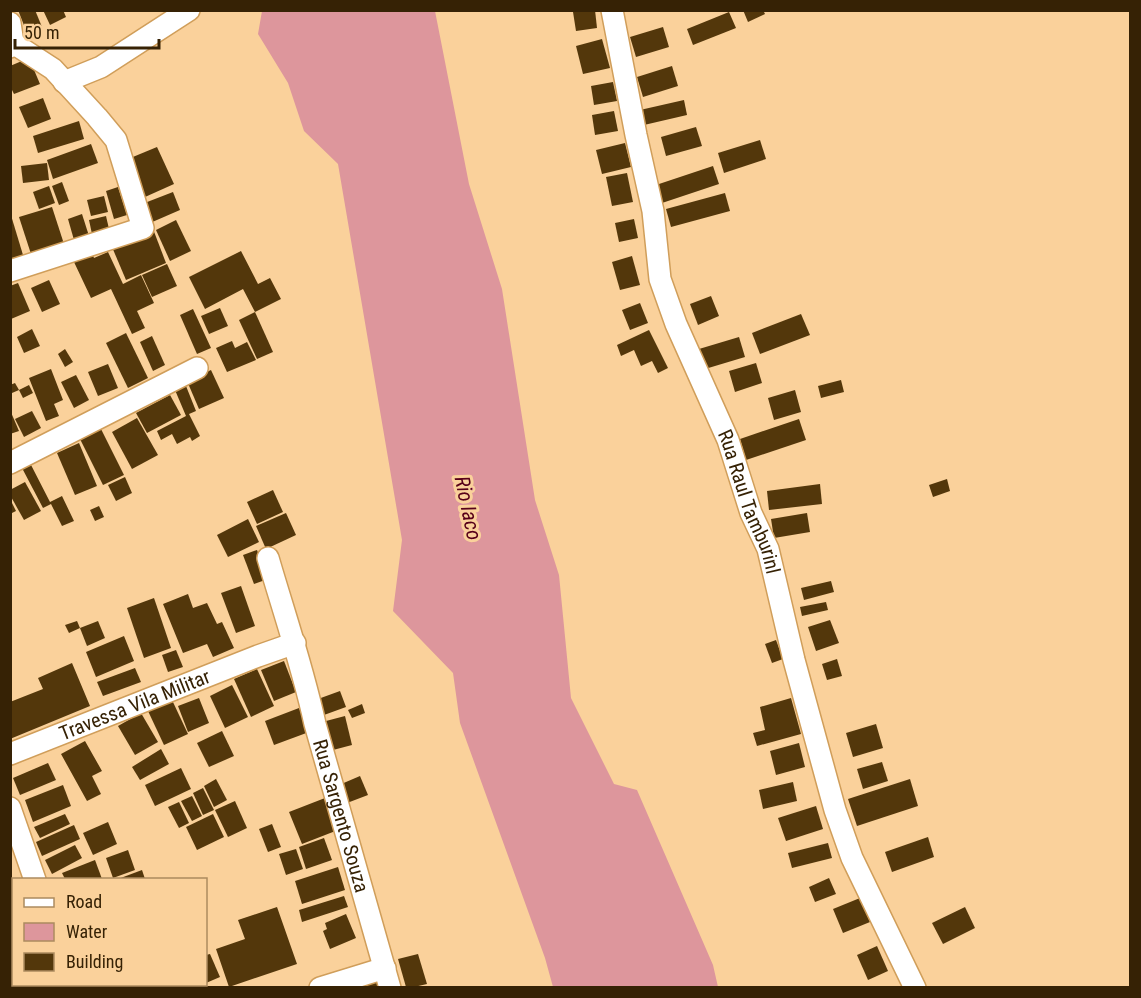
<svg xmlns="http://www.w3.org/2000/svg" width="1141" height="998" viewBox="0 0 1141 998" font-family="'Roboto Condensed',sans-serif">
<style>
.water{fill:#dd969c}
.building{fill:#53370b}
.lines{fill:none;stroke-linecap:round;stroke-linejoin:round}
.minor-casing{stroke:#d09e5a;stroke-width:24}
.minor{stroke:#fff;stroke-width:21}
.labels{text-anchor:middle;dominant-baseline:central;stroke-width:6;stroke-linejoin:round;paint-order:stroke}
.street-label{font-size:20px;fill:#362205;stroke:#fad19b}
.water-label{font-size:21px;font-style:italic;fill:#570019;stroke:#fad19b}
</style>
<rect width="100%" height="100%" fill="#fad19b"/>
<path class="water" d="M262,11H435L469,184L502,289L535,500L559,575L571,698L614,784L637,790L713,965L718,987H553L545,958L460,723L453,673L393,611L402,540L338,164L304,131L288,83L258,34Z"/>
<g class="building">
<path d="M18,10H35L42,27L27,33Z"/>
<path d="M43,10H63L66,17L50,25Z"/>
<path d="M583,10H595L597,28L576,31L573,12Z"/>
<path d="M743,10H763L765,14L748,22Z"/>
<path d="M729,12L736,28L693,45L687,29Z"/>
<path d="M663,27L669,47L636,57L630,37Z"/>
<path d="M602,39L610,68L583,74L576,46Z"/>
<path d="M29,58L40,84L14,94L10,86V66Z"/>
<path d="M672,66L678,86L643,97L637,77Z"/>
<path d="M613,82L617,101L594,105L591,86Z"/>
<path d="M43,98L51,119L28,128L19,107Z"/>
<path d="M684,100L687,115L644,125L640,110Z"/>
<path d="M614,111L618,131L595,135L592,115Z"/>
<path d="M79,121L84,139L38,153L33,136Z"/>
<path d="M696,127L702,146L666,156L661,137Z"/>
<path d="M760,140L766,159L724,173L718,153Z"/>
<path d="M625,143L631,167L602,174L596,150Z"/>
<path d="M91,144L98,163L53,179L47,160Z"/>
<path d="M157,147L174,184L145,197L128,159Z"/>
<path d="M47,163L49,180L23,183L21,166Z"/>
<path d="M713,166L719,184L662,203L656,185Z"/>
<path d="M627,173L633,202L612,206L606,177Z"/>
<path d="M62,182L69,201L59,205L52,186Z"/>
<path d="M49,186L55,203L39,209L33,192Z"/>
<path d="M118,187L127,215L114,219L106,191Z"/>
<path d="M173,192L180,210L150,223L142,204Z"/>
<path d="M725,193L730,211L671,227L666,209Z"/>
<path d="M104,196L108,212L91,216L87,200Z"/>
<path d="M52,207L64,244L31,254L19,217Z"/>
<path d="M10,212L23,255L10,259Z"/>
<path d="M82,214L89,236L74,240L68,219Z"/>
<path d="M106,216L109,229L92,234L89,220Z"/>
<path d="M634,219L638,238L619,242L615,223Z"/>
<path d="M176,220L191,251L170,261L156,230Z"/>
<path d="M153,229L166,263L126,280L112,247Z"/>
<path d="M241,251L258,284L270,278L281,299L255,312L243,289L205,309L189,277Z"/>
<path d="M108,252L123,284L141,275L154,303L137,311L145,328L132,334L111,289L91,298L74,262L92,253L94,258Z"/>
<path d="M632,256L640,285L620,290L612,262Z"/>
<path d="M167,264L177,286L152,297L142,275Z"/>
<path d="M49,280L60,304L42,312L31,288Z"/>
<path d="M18,283L30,311L11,319L10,286Z"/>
<path d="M711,296L719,316L698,325L690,304Z"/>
<path d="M640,303L648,323L630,330L622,310Z"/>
<path d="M220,308L228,326L209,334L201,316Z"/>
<path d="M193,309L211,348L197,354L180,315Z"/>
<path d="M255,312L273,352L257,359L239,320Z"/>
<path d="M801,314L810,335L760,354L752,333Z"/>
<path d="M32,329L40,346L24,353L17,337Z"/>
<path d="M649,330L668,368L658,373L652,361L641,366L634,350L621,356L617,345Z"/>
<path d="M126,333L148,378L128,388L106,343Z"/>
<path d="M152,336L165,365L153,371L140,342Z"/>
<path d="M739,337L745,357L705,369L699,349Z"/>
<path d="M232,341L235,348L247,342L256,360L227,372L216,348Z"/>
<path d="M65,349L73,362L65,367L58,354Z"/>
<path d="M756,363L762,383L735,392L729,371Z"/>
<path d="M108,364L118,388L98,396L88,372Z"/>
<path d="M51,369L63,400L54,404L59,416L46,421L29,378Z"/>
<path d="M211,370L224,398L199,409L187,381Z"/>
<path d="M76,375L89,400L74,408L61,382Z"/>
<path d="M841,380L844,392L821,398L818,386Z"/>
<path d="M15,383L19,390L12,393L10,385Z"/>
<path d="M29,385L33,393L23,398L19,390Z"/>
<path d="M186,386L196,411L189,414L200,436L192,441L190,437L177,444L172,434L161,440L157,431L186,416L175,390Z"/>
<path d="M795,390L801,412L774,420L768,398Z"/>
<path d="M170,395L181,415L147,433L136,413Z"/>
<path d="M10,410L19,431L10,434Z"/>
<path d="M32,411L41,428L24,437L15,419Z"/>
<path d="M137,418L158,455L132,469L112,432Z"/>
<path d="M799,419L806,440L746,460L740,439Z"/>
<path d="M101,429L124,475L103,485L80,439Z"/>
<path d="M79,443L97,486L75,495L57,453Z"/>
<path d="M30,463L50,502L62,496L74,521L62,526L51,504L43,508L22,468Z"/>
<path d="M125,477L132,493L116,501L108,485Z"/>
<path d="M947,479L950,491L933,497L929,485Z"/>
<path d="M25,482L41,511L24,520L10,495V490Z"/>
<path d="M820,484L822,504L769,510L767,491Z"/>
<path d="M273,490L283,512L257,524L247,502Z"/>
<path d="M10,499L16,511L10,514Z"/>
<path d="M99,506L104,517L95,521L90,510Z"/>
<path d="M286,513L296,535L266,549L256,526Z"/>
<path d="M807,513L810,532L774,538L771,519Z"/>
<path d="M248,519L259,542L228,557L217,535Z"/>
<path d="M257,550L268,579L254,584L243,555Z"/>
<path d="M831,581L834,592L804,600L801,588Z"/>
<path d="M241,586L255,626L236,633L221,593Z"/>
<path d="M188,594L193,608L207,603L217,624L222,622L234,648L213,657L207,644L183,653L163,604Z"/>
<path d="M154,598L171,648L144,658L127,608Z"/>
<path d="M826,602L828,610L802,616L800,607Z"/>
<path d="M830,620L839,643L816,651L808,627Z"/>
<path d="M77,621L80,628L69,633L65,625Z"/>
<path d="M98,621L105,638L87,646L80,628Z"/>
<path d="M124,636L134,661L96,677L86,652Z"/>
<path d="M776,640L783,659L772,663L765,644Z"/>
<path d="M176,650L183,667L168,672L162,655Z"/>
<path d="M837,659L842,676L827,680L822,664Z"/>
<path d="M284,661L296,692L274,701L261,670Z"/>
<path d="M72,663L90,706L10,739V702L43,689L38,678Z"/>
<path d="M135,668L141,682L103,696L97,682Z"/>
<path d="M257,669L274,706L251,717L234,679Z"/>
<path d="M232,685L248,717L225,728L210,696Z"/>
<path d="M340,691L346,707L324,715L318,699Z"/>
<path d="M199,698L209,723L188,732L178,706Z"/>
<path d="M791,698L801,734L757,746L753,733L765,730L760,707Z"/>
<path d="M172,700L188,734L164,745L148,711Z"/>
<path d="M362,704L365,713L352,718L348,710Z"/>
<path d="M299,708L309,732L274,745L265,721Z"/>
<path d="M141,713L158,742L135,755L118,726Z"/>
<path d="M345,716L352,745L333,750L326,721Z"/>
<path d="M876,724L883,748L853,757L846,733Z"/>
<path d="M222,731L234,756L209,767L197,743Z"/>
<path d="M85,741L102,771L92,776L101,794L87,801L61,754Z"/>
<path d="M799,743L805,767L776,775L770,751Z"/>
<path d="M161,749L169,764L140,780L132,767Z"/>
<path d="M882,762L888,781L863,789L857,769Z"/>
<path d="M48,763L56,780L20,795L13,778Z"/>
<path d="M181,768L191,789L155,806L145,785Z"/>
<path d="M360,776L368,795L347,803L339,785Z"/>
<path d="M216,779L227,800L214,807L204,786Z"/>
<path d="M910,779L918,806L857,826L848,799Z"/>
<path d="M793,782L797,801L763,809L759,790Z"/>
<path d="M63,785L71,806L33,822L25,800Z"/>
<path d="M203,788L214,810L203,815L193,793Z"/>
<path d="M192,796L202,816L192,821L181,801Z"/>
<path d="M325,798L338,830L302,844L289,812Z"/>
<path d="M235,801L247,828L228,837L215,810Z"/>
<path d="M179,802L189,823L179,828L168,807Z"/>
<path d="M816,806L823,829L786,841L778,818Z"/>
<path d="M65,814L70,824L40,838L34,827Z"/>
<path d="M213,814L224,837L197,850L186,827Z"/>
<path d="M108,822L117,844L93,855L83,833Z"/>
<path d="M272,824L281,847L268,852L259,829Z"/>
<path d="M74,825L80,839L42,856L36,842Z"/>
<path d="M928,837L934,857L892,872L885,852Z"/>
<path d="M324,838L332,860L306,869L299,847Z"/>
<path d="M828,843L832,858L792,868L788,853Z"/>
<path d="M75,845L82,858L52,874L45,860Z"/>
<path d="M296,849L303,869L286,875L279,854Z"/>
<path d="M128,850L135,870L113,878L106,858Z"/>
<path d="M95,860L102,879H65L62,873Z"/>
<path d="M338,867L345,890L302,904L295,881Z"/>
<path d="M142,870L145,879H118Z"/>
<path d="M829,878L836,894L815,902L809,887Z"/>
<path d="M344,896L348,907L302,922L299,910Z"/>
<path d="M860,898L870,922L843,933L833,909Z"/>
<path d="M277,907L297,964L229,987L216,949L245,939L238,920Z"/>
<path d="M965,907L975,928L943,944L932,923Z"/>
<path d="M346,914L356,938L330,949L323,931L327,929L325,923Z"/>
<path d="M877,946L888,971L868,980L857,955Z"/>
<path d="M210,954L220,977L206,983V955Z"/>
<path d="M418,954L427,984L414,987H406L398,959Z"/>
<path d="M376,981L379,987H356Z"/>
<path d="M81,984L110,985L103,987H82Z"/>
<path d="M116,984H125L126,987H108Z"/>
<path d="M132,984H195L197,987H133Z"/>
</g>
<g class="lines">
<g class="minor-casing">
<g id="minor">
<path id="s1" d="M612,10L636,135L653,211L660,279L676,324L728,440L751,513L768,549L794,660L835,810L852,858L915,988"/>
<path d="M10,23L13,43L10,47"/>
<path d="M64,82L101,67L189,10"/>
<path d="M10,271L143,228L116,140L97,117L53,69L13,43"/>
<path d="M10,463L197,368"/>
<path id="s2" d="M268,558C284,613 303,668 315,724L390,988"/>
<path id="s3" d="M10,754L258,656L295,643"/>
<path d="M10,808L35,880"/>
<path d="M65,988L72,985"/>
<path d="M320,988L385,968"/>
</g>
</g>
<use href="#minor" class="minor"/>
</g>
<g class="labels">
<g class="street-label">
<text stroke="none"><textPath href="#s1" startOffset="514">Rua Raul Tamburinl</textPath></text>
<text stroke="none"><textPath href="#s3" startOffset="134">Travessa Vila Militar</textPath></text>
<text stroke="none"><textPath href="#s2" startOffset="268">Rua Sargento Souza</textPath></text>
</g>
<g class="water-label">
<text transform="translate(468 508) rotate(78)">Rio Iaco</text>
</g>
</g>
<rect width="1141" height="998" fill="none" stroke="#362205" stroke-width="24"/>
<rect x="12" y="878" width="195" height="108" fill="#fad19b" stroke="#ac8b5f" stroke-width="1.5"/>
<rect x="24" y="898" width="30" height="9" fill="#ffffff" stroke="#ac8b5f" stroke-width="1.5"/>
<text x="66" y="908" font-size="18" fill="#362205">Road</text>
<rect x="24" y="923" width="30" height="18" fill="#dd969c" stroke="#ac8b5f" stroke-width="1.5"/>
<text x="66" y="938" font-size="18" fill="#362205">Water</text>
<rect x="24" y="953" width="30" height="18" fill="#53370b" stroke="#ac8b5f" stroke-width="1.5"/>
<text x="66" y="968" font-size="18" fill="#362205">Building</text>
<path d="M15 39v9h144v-9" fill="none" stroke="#362205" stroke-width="3"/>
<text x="24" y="39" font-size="18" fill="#362205" stroke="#fad19b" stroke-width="4.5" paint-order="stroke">50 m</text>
</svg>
